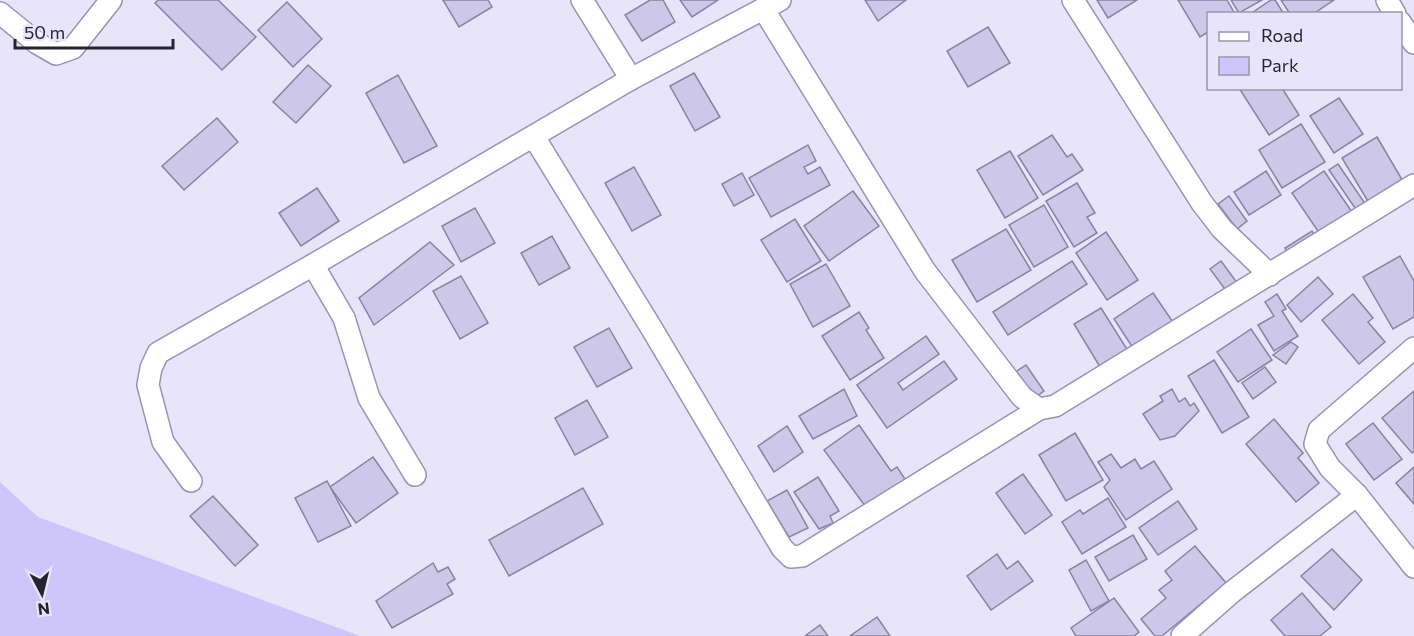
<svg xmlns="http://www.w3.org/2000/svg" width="1414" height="636" viewBox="0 0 1414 636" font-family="Commissioner,sans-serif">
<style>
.green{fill:#cec5fb}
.building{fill:#cdc8e9;stroke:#8883a2;stroke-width:1.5}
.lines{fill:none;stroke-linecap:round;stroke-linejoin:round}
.minor-casing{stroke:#9793b2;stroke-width:24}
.minor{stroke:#fff;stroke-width:21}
</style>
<rect width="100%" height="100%" fill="#e8e5fa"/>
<path class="green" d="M0,482L38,517L360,636H0Z"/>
<g class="building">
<path d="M158,0H218L256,37L222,70L155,3Z"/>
<path d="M443,0H488L492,7L459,27Z"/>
<path d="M650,0H663L675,22L642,41L625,15Z"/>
<path d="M680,0H718L692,17Z"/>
<path d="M865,0H906L878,21Z"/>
<path d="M1097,0H1137L1108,18Z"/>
<path d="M1178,0H1227L1235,14H1208V32L1200,37Z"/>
<path d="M1231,0H1262L1239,13Z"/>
<path d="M1271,0H1275L1284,14H1250Z"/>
<path d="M1281,0H1334L1313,14H1290Z"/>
<path d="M287,2L322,39L293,67L258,30Z"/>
<path d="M988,27L1010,63L968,87L947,51Z"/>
<path d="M308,65L331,86L296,123L273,102Z"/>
<path d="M694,73L720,117L695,131L670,86Z"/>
<path d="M398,75L437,146L404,163L366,93Z"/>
<path d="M1239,88H1282L1299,115L1269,135Z"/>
<path d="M1339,98L1363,134L1334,153L1310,116Z"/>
<path d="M217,118L238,142L184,190L162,166Z"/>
<path d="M1301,124L1325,162L1282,188L1259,150Z"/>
<path d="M1052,135L1067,157L1072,154L1083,170L1043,195L1018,156Z"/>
<path d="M1377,137L1404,183L1369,203L1342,158Z"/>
<path d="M808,145L816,161L804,167L808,174L820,167L830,185L771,217L749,178Z"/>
<path d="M1010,151L1038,198L1005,218L977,170Z"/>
<path d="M1338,164L1366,205L1357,211L1329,170Z"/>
<path d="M634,167L661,215L632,231L605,183Z"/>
<path d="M1266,171L1281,195L1249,215L1234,192Z"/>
<path d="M1324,171L1354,215L1322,237L1292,193Z"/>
<path d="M742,173L754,195L734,206L722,184Z"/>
<path d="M1077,183L1095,213L1087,217L1097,233L1074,247L1046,201Z"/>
<path d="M317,188L339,221L301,246L279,213Z"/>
<path d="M853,191L879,226L829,261L804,226Z"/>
<path d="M1229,196L1247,221L1237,229L1218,204Z"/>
<path d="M1044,205L1068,247L1034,267L1009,225Z"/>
<path d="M475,208L495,243L461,262L442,226Z"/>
<path d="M795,219L821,261L787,282L761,240Z"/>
<path d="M1006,229L1031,270L977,302L952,260Z"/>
<path d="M1312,231L1318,242L1292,259L1285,248Z"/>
<path d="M1106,232L1138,280L1107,300L1076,253Z"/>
<path d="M552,236L570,268L539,285L521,253Z"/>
<path d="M430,242L454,265L374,325L359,298Z"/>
<path d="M1400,256L1414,281V317L1393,329L1363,277Z"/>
<path d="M1072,261L1087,284L1008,335L993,312Z"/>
<path d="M1221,261L1241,288L1230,296L1210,269Z"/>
<path d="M826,264L850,306L813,327L790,284Z"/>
<path d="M461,276L488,323L460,339L433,291Z"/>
<path d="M1318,277L1333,294L1301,322L1287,305Z"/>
<path d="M1153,293L1175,325L1135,351L1114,319Z"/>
<path d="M1277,294L1286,309L1282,311L1298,336L1274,351L1258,325L1274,316L1265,302Z"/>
<path d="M1353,294L1373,318L1368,322L1385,342L1359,364L1322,320Z"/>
<path d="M1101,308L1130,354L1103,372L1074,324Z"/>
<path d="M859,312L869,328L866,330L884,358L850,380L822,336Z"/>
<path d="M609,328L632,368L597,387L574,347Z"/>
<path d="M1251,329L1272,360L1238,382L1217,352Z"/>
<path d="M926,336L939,354L898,383L903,390L944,361L957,379L887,428L857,385Z"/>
<path d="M1291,342L1298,347L1286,364L1273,355Z"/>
<path d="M1214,360L1249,417L1222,433L1188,376Z"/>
<path d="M1026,365L1044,391L1033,399L1014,373Z"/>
<path d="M1265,367L1276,382L1253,399L1242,383Z"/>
<path d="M844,389L857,416L813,439L799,416Z"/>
<path d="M1172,389L1179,402L1185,398L1190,406L1194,403L1199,411L1175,436L1160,440L1143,414L1163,401L1160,396Z"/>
<path d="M1414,391V451L1412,453L1382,418Z"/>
<path d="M587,400L608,437L575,455L555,418Z"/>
<path d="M1274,419L1303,453L1298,458L1319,483L1296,502L1246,444Z"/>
<path d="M1373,423L1402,459L1374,480L1346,444Z"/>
<path d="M859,425L891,471L897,467L907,482L868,510L824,450Z"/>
<path d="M787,426L803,452L774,472L758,446Z"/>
<path d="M1075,433L1103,480L1066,501L1039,455Z"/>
<path d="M1111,454L1121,468L1135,459L1141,469L1154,461L1172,489L1126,520L1104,487L1110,480L1098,462Z"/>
<path d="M373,457L398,493L356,523L330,487Z"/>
<path d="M1414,467V504L1396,483Z"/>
<path d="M1023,474L1052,515L1025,534L996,493Z"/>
<path d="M818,477L839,511L830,516L833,523L819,529L794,492Z"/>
<path d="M327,481L351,526L318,542L295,498Z"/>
<path d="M583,488L603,524L509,576L489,540Z"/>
<path d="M787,490L808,528L789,537L767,501Z"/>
<path d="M213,496L258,545L235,566L190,516Z"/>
<path d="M1108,498L1126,527L1082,554L1062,522L1080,510L1083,514Z"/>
<path d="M1178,501L1197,529L1158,555L1139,528Z"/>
<path d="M1133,535L1147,559L1109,581L1095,557Z"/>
<path d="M1195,546L1226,583L1162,636H1155L1141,619L1166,598L1159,590L1172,580L1165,571Z"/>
<path d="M1332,549L1362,580L1334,610L1301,576Z"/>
<path d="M997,554L1007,569L1018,561L1033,581L991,610L967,576Z"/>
<path d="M1086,560L1109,601L1091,611L1069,570Z"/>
<path d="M433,563L438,572L448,567L455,579L447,584L453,594L392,628L376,601Z"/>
<path d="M1302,593L1331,627L1320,636H1285L1271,620Z"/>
<path d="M1114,598L1139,632L1134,636H1076L1071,628Z"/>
<path d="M877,617L890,636H850Z"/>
<path d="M820,625L828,636H805Z"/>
</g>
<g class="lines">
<g class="minor-casing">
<g id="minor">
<path d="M582,0L631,79"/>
<path d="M1073,0L1202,203L1222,229L1270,275"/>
<path d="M1387,0L1395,14"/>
<path d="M764,10L925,271L1022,397L1039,409L1055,406L1414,185"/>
<path d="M0,13L37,43L56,54L73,48L111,0"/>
<path d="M1400,22L1414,43"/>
<path d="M534,137L652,329L782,548L791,557L802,556L1039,409"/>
<path d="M313,265L344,318L369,398L415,475"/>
<path d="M1414,348L1319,430L1315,444L1330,468L1357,495L1414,567"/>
<path d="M191,481L163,442L148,385L151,368L158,353L313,265L631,79L780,0"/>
<path d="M1182,636L1232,592L1357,495"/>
</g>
</g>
<use href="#minor" class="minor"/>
</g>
<rect x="1207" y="12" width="195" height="78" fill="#e8e5fa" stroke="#9a97a9" stroke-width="1.5"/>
<rect x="1219" y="32" width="30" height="9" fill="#ffffff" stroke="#9a97a9" stroke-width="1.5"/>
<text x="1261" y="42" font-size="18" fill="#252330">Road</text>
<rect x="1219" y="57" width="30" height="18" fill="#cec5fb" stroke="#9a97a9" stroke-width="1.5"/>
<text x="1261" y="72" font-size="18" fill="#252330">Park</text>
<g transform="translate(42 594) rotate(173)" stroke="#e8e5fa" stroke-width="4.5" paint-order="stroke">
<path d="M0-4.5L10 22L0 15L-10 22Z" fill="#252330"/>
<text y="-9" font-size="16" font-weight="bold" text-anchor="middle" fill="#252330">N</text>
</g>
<path d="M15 39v9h158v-9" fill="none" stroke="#252330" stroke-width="3"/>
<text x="24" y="39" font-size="18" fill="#252330" stroke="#e8e5fa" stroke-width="4.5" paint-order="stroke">50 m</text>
</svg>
